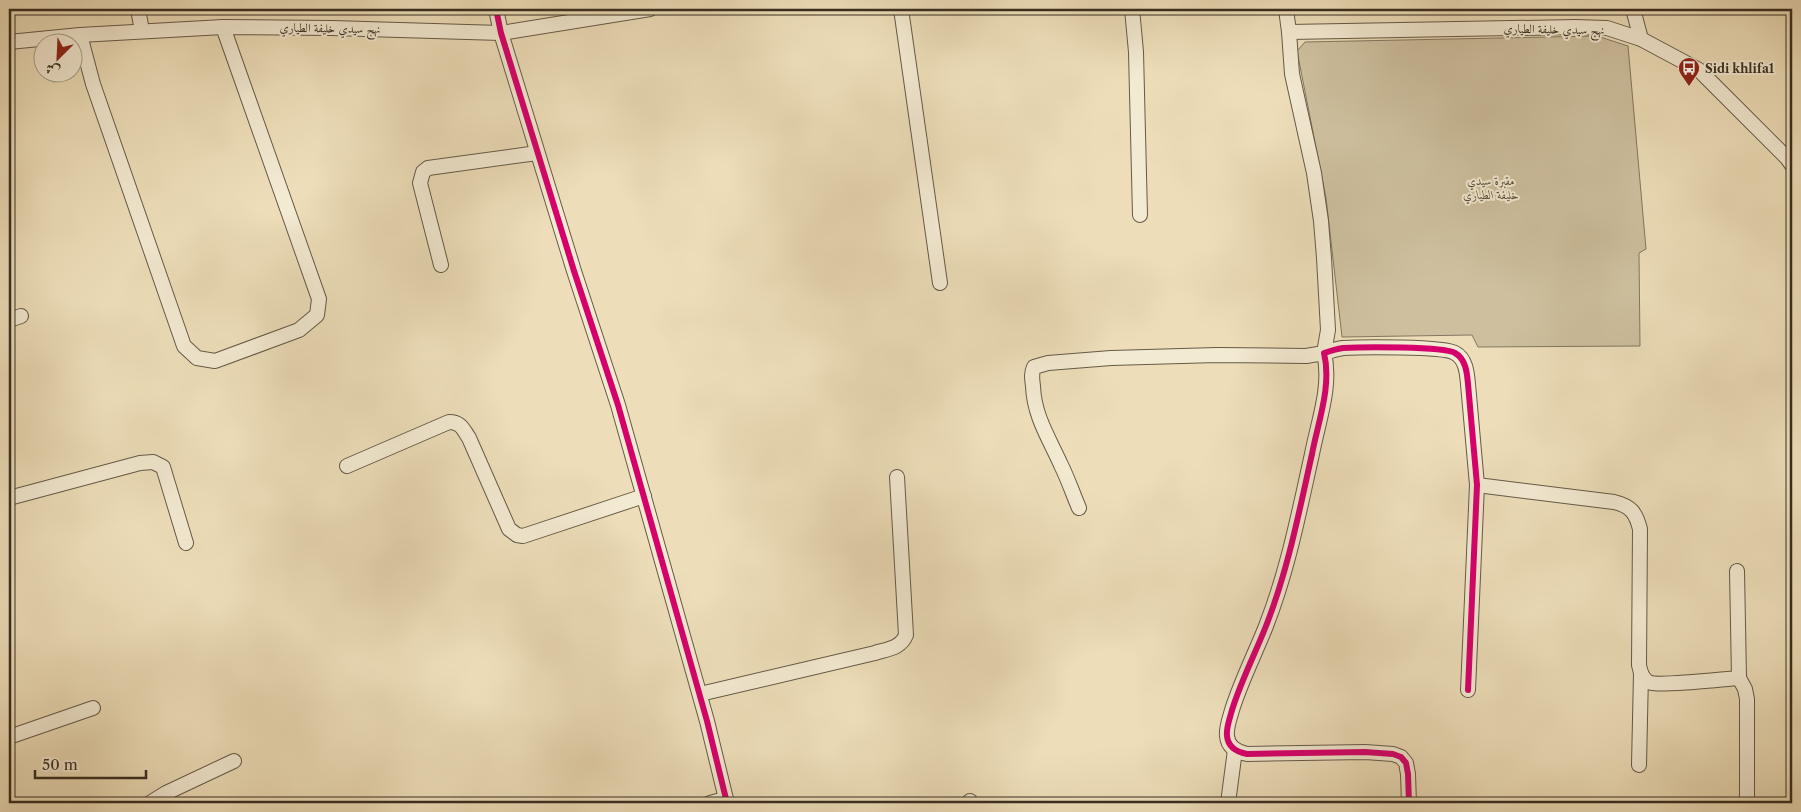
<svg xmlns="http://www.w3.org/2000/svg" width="1801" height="812" viewBox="0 0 1801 812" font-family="'Libre Caslon Text',Amiri,serif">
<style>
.green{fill:#cec09f;stroke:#837760}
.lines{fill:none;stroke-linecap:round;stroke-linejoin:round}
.street-casing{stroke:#655a47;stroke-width:16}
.street{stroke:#f3ead2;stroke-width:14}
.cycleway-casing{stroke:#f3ead2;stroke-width:9}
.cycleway{stroke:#d6006c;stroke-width:6}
.labels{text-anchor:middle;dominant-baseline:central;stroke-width:4;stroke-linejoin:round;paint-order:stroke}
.street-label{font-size:12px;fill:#382e21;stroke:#f3ead2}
.poi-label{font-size:12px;font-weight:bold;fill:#382e21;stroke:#f3ead2;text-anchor:start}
.park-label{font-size:12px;font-style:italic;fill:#564b3a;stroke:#f3ead2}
</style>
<rect width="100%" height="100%" fill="#eddeb9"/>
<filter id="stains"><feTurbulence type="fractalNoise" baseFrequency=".004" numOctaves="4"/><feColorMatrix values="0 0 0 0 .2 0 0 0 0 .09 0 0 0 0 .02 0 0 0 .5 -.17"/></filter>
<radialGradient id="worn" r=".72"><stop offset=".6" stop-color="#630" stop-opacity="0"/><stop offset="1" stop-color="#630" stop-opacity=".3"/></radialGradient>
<path class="green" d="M1597,36L1628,46L1646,249L1639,253L1640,346L1478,347L1472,335L1342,337L1326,198L1297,51L1305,42Z"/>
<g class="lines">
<g class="street-casing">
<g id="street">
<path d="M138,9L142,31"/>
<path d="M496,9L501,33L574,271L618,405L707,721L727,803"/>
<path d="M901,9L940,283"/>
<path d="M1132,9L1136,52L1140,215"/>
<path d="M1286,9L1289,32L1575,27L1607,28L1641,39L1699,70L1787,158L1792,165"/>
<path d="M1633,9L1641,39"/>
<path d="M80,35L93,84L184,346L197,358L215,361L299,330L317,315L319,299L223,27"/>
<path d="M9,42L80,35L223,27L332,28L501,33L650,9"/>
<path d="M441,265L420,183L423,172L428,168L537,153"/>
<path d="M9,320L21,316"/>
<path d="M347,466L449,422C461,422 463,429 469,438L509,529L517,535L523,536L644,496"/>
<path d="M1477,485L1614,502C1631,506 1636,513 1640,529L1639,665C1640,671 1642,678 1648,682C1658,687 1723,679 1739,678L1737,571"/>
<path d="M9,498L140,463L153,462L163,467L186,543"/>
<path d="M1079,508C1073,494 1068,479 1061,465C1049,438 1034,416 1033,386C1032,379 1031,373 1034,367L1048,363L1111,358L1217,355L1306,356L1324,353L1328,330L1324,258L1321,221L1314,173L1292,74L1289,32"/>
<path d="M1739,678L1745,689L1747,699V803"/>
<path d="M700,694L875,653C888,649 901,648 906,635L897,477"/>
<path d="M9,737L93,708"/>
<path d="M1639,765L1641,674"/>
<path d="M970,801V803"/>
<path d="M150,803L166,793L234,761"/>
<path d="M710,803L725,799"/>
<path d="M1228,803L1235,750"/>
<path d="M1409,803L1408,774L1406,763L1401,757L1393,754L1365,752L1247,754C1237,752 1228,747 1227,736C1226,727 1230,718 1232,710C1241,681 1255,654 1266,626C1288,570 1299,512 1312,454C1318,422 1332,386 1324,353C1330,351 1337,349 1343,348C1360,347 1444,346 1455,353C1466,359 1467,373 1468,384L1477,485L1468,690"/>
</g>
</g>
<use href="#street" class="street"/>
<g class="cycleway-casing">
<g id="cycleway">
<path d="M496,9L501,33L574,271L618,405L707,721L727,803"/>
<path d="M1409,803L1408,774L1406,763L1401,757L1393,754L1365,752L1247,754C1237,752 1228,747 1227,736C1226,727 1230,718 1232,710C1241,681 1255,654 1266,626C1288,570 1299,512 1312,454C1318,422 1332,386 1324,353C1330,351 1337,349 1343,348C1360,347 1444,346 1455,353C1466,359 1467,373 1468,384L1477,485L1468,690"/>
</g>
</g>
<use href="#cycleway" class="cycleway"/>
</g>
<defs>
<g id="bus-pin" transform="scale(1.125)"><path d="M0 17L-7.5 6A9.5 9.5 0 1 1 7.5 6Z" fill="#8f2418" stroke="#f3ead2"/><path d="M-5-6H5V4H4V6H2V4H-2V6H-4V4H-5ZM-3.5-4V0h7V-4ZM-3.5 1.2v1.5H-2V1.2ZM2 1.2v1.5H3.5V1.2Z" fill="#fff"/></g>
</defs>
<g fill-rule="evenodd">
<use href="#bus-pin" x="1689" y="68"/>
</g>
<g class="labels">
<g class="street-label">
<text transform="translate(330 28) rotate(1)">نهج سيدي خليفة الطياري</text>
<text transform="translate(1554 29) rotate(1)">نهج سيدي خليفة الطياري</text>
</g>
<g class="poi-label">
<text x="1705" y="68">Sidi khlifa1</text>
</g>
<g class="park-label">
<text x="1491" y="180">مقبرة سيدي<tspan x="1491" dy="14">خليفة الطياري</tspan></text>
</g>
</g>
<rect width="1801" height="812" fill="none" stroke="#eddeb9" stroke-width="30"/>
<rect x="10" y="10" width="1781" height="792" fill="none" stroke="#382e21" stroke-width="2.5"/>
<rect x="15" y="15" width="1771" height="782" fill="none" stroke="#382e21"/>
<g transform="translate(58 58) rotate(204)"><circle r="24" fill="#f3ead2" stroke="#a89f8b"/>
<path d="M0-4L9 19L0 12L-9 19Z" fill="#8f2418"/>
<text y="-8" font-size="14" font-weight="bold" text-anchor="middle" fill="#382e21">ش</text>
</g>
<path d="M35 770v8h111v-8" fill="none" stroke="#382e21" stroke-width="2.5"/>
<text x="42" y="770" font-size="15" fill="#382e21" stroke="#f3ead2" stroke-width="4" paint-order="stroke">50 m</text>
<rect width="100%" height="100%" filter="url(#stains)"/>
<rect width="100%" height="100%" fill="url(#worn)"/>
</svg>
